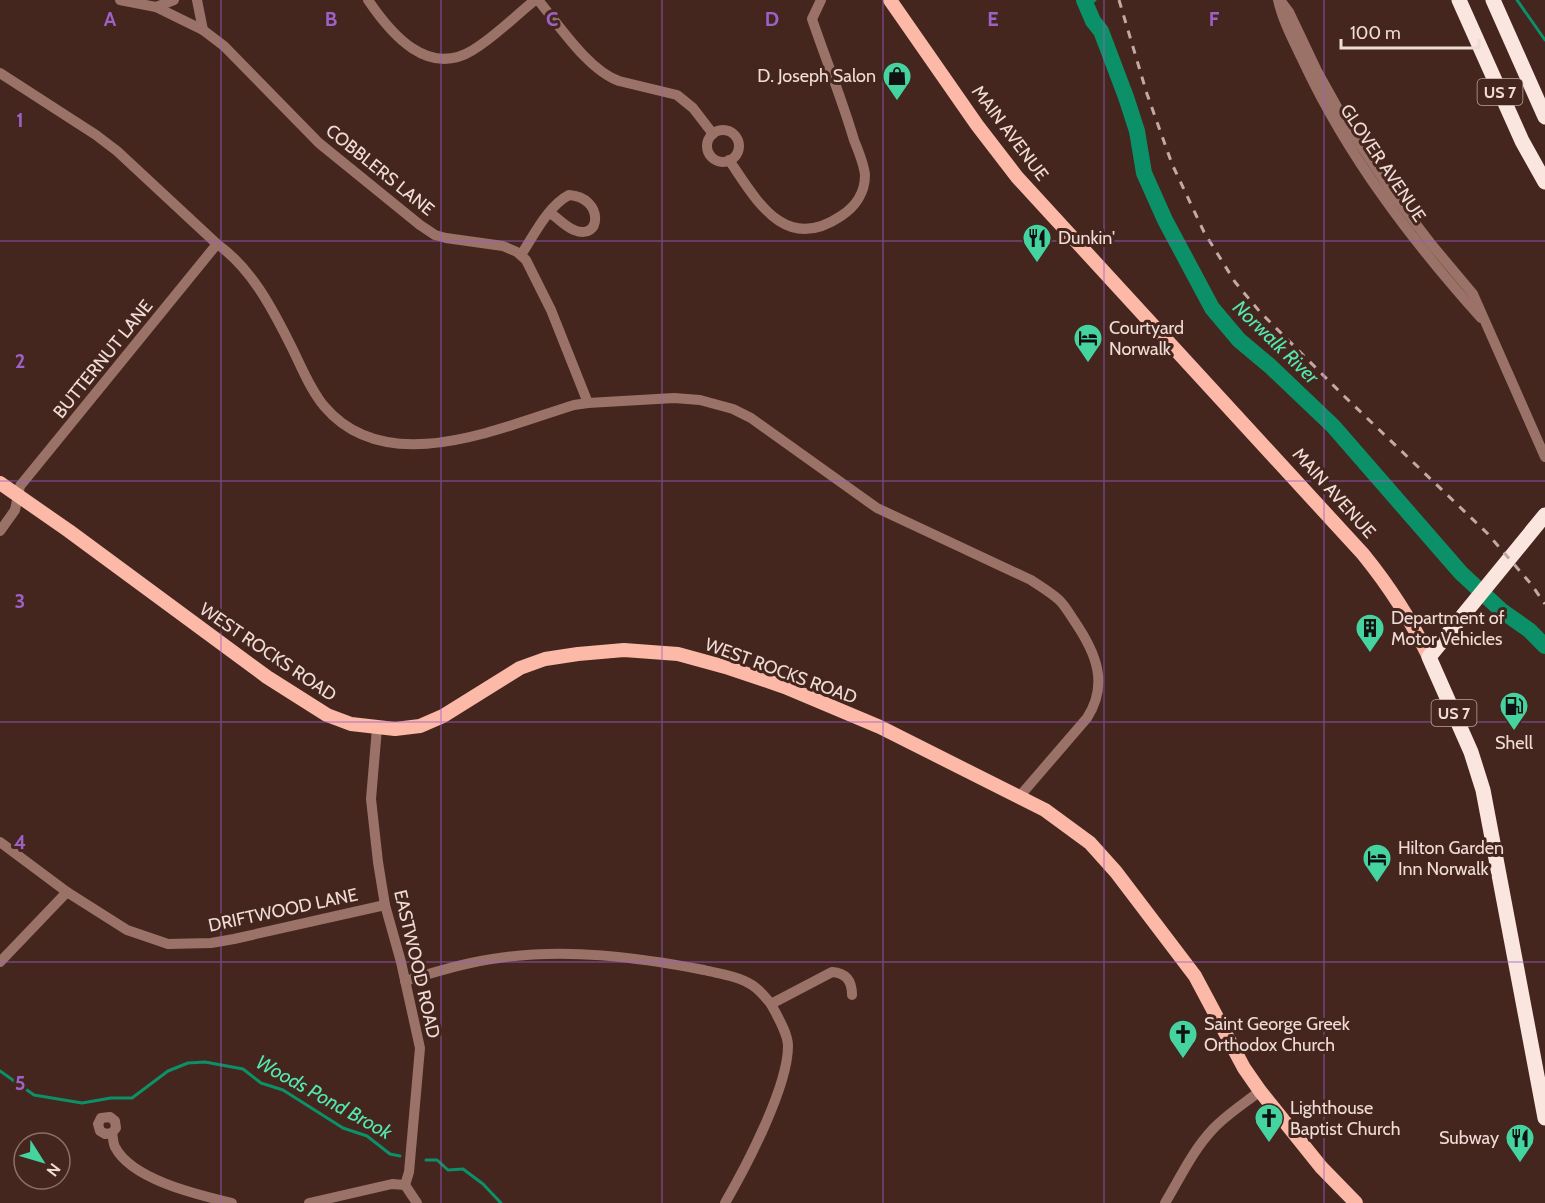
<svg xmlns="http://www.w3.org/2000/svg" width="1545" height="1203" viewBox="0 0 1545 1203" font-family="Cabin,sans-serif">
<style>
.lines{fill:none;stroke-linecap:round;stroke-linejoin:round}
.stream{stroke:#0c9067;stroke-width:3}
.river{stroke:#0c9067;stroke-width:16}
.minor{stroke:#9b7267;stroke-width:10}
.major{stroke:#fcb9a7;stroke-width:14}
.highway{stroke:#fae5df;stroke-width:15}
.rail{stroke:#c1aaa4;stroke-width:3;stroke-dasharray:8 8;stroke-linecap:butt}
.grid{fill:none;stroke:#9e61c6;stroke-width:1.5;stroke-opacity:0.55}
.labels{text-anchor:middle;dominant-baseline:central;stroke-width:6;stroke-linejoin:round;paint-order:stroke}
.shield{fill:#44261e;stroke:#bca59f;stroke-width:1.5}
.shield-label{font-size:16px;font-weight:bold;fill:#f0dcd6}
.poi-label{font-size:18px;fill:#f0dcd6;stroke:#44261e;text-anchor:start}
.street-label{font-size:18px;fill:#f0dcd6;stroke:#44261e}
.water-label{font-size:20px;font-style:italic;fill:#53e8af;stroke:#44261e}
.grid-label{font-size:20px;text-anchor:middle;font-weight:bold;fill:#9e61c6;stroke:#44261e;stroke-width:6;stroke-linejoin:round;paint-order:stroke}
</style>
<rect width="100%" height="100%" fill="#44261e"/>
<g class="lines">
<g class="stream">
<path d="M1517,0L1545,40"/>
<path d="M1087,6L1095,0"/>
<path d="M0,1071L34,1095L82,1103L111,1098H132L168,1071L188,1063L205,1062L243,1069L261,1083L283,1090L343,1128L367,1136L390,1154L400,1156"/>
<path d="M426,1160H437L448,1170L463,1169L483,1184L501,1203"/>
</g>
<path class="river" d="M1084,0L1093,21L1101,31L1126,97L1137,131L1144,173L1165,220L1212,308L1239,340L1270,366L1333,426L1461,573L1502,611L1529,630L1545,646"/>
<g class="minor">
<path d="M120,0L156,7L174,0"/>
<path d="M197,0L203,30"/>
<path d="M368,0C391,34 428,78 473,50C495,37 515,16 535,0"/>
<path d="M538,0C559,25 588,70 619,81L677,95L693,108L713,134"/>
<path d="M1278,0C1283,22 1294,42 1304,63C1348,157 1412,241 1481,318"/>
<path d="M1280,0L1289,12L1317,71L1346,123L1393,194L1432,245L1473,294L1545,457"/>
<path d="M156,7L203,30L224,46L319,143L420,225L435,235L446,238L503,246L517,252L526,260L551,310L588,403"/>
<path d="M0,73L96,135L117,151L217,244C250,267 271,306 289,342C300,363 309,388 324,406C386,480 499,428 574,405L588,403L674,398L700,400L733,409L751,418L877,508L1031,580C1040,586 1050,592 1058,599C1065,605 1070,615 1075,622C1096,653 1109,684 1087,718L1019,797"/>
<circle cx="723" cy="146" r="16"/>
<path d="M729,160C757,201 785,254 841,216C855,207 865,193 865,175C864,164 858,150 854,140C842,99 826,60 812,19L821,0"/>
<path d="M521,255C534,235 548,206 569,195C604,197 602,242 574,230C566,227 558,218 550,213"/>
<path d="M0,531L15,510L20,486L217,244"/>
<path d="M377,728L371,799L378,862L385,905L401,962L420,1048L409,1172L405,1185"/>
<path d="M0,842L67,892L127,930L168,944L211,943L234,939L385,905"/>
<path d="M0,962L67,892"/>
<path d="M405,981C436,972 467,962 499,958C566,948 637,957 704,970C720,974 738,976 752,985C760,990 765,997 771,1004L832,972C846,973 852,981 852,995"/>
<path d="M112,1133L105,1134L100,1131L98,1124L101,1118L110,1117L115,1121L116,1128L112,1133C113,1137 113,1143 115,1147C132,1180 199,1195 232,1203"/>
<path d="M405,1185L417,1203"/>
<path d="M309,1203L392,1184L405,1185"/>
<path d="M725,1203C746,1167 788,1087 788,1046C788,1033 777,1016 771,1004"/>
<path d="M1165,1203C1180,1178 1193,1150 1213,1129C1227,1114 1245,1103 1260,1091"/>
</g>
<g class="major">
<path d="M890,0L977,125L1017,177L1363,554C1389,586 1411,620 1429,657"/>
<path d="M0,483L69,531L267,677L327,715L351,724L395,729L420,726L443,716L520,668L545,659L578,654L624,650L678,654L729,668L785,687L880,727L1045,810L1090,843L1116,872L1195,976L1244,1068L1260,1091L1321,1167L1356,1203"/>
</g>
<g class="highway">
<path d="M1459,0L1522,141L1545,182"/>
<path d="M1493,0L1545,117"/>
<path d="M1545,515L1429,657L1471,752L1483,790L1545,1118"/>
</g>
<path class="rail" d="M1119,0L1147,94L1172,164L1204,232L1235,282L1260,312L1344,396L1487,533L1531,584L1545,604"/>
</g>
<path class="grid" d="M221,0V1203M441,0V1203M662,0V1203M883,0V1203M1104,0V1203M1324,0V1203M0,241H1545M0,481H1545M0,722H1545M0,962H1545"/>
<defs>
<g id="shop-pin" transform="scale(1.5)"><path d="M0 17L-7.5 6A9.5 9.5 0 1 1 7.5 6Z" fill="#45d49f" stroke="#44261e"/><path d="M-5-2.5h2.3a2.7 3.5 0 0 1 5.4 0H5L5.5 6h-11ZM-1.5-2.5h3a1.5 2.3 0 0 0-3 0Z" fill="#111"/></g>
<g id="restaurant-pin" transform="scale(1.5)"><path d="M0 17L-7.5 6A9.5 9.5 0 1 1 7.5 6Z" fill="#45d49f" stroke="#44261e"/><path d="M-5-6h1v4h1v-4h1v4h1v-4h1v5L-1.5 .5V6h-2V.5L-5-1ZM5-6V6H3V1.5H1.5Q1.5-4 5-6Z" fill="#111"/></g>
<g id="hotel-pin" transform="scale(1.5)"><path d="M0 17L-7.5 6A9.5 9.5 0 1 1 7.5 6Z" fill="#45d49f" stroke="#44261e"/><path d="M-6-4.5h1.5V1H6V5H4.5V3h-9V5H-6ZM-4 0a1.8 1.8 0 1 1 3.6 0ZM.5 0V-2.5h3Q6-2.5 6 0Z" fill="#111"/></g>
<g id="building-pin" transform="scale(1.5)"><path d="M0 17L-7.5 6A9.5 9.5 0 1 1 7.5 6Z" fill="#45d49f" stroke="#44261e"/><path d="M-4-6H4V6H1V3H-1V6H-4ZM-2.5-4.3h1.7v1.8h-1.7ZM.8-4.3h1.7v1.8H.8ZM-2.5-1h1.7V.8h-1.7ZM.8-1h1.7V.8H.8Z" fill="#111"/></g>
<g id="fuel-pin" transform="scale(1.5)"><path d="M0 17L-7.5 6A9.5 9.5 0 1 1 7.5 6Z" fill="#45d49f" stroke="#44261e"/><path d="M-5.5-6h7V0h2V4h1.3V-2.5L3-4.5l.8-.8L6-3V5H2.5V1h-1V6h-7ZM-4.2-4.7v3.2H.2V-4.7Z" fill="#111"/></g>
<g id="church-pin" transform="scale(1.5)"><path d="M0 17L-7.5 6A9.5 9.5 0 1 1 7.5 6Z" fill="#45d49f" stroke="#44261e"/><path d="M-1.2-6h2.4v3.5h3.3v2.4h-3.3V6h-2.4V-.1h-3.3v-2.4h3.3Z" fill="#111"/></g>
</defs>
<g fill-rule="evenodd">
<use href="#shop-pin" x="897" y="76"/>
<use href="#restaurant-pin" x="1037" y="238"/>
<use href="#hotel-pin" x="1088" y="338"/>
<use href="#building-pin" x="1370" y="628"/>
<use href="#fuel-pin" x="1514" y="706"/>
<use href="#hotel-pin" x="1377" y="858"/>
<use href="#church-pin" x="1183" y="1034"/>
<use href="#church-pin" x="1269" y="1118"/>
<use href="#restaurant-pin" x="1520" y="1138"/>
</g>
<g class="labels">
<g class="shield">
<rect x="1477.5" y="79" width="45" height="26" rx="4.5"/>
<rect x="1431.5" y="700" width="45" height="26" rx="4.5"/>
</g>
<g class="shield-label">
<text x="1500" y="92">US 7</text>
<text x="1454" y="713">US 7</text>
</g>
<g class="poi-label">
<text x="876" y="76" text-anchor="end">D. Joseph Salon</text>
<text x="1058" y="238">Dunkin'</text>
<text x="1109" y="328">Courtyard<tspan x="1109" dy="21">Norwalk</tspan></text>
<text x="1391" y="618">Department of<tspan x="1391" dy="21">Motor Vehicles</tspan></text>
<text x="1514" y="743" text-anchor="middle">Shell</text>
<text x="1398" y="848">Hilton Garden<tspan x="1398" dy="21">Inn Norwalk</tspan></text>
<text x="1204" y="1024">Saint George Greek<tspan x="1204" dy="21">Orthodox Church</tspan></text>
<text x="1290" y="1108">Lighthouse<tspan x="1290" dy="21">Baptist Church</tspan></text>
<text x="1499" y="1138" text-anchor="end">Subway</text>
</g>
<g class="street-label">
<text transform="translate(1010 133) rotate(53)">MAIN AVENUE</text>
<text transform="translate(1383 163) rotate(56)">GLOVER AVENUE</text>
<text transform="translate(380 170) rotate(39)">COBBLERS LANE</text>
<text transform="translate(103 359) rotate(-51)">BUTTERNUT LANE</text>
<text transform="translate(1334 493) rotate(48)">MAIN AVENUE</text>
<text transform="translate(268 652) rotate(34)">WEST ROCKS ROAD</text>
<text transform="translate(781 671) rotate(20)">WEST ROCKS ROAD</text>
<text transform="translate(283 910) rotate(-12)">DRIFTWOOD LANE</text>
<text transform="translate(417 964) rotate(77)">EASTWOOD ROAD</text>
</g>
<g class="water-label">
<text transform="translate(1276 342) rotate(44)">Norwalk River</text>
<text transform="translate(324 1097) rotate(29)">Woods Pond Brook</text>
</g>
</g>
<g class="grid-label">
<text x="110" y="26">A</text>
<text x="331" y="26">B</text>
<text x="552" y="26">C</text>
<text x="772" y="26">D</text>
<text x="993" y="26">E</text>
<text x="1214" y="26">F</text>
<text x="20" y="127">1</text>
<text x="20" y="368">2</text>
<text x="20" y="608">3</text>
<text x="20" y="849">4</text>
<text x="20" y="1090">5</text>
</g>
<g transform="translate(42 1161) rotate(127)"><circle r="28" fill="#44261e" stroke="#896f68" stroke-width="1.5"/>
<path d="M0-4.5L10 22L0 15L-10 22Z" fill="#45d49f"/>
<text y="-9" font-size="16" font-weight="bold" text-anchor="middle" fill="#f0dcd6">N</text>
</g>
<path d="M1341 39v9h138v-9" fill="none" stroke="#f0dcd6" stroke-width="3"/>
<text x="1350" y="39" font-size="18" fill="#f0dcd6" stroke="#44261e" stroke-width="4.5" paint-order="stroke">100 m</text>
</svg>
